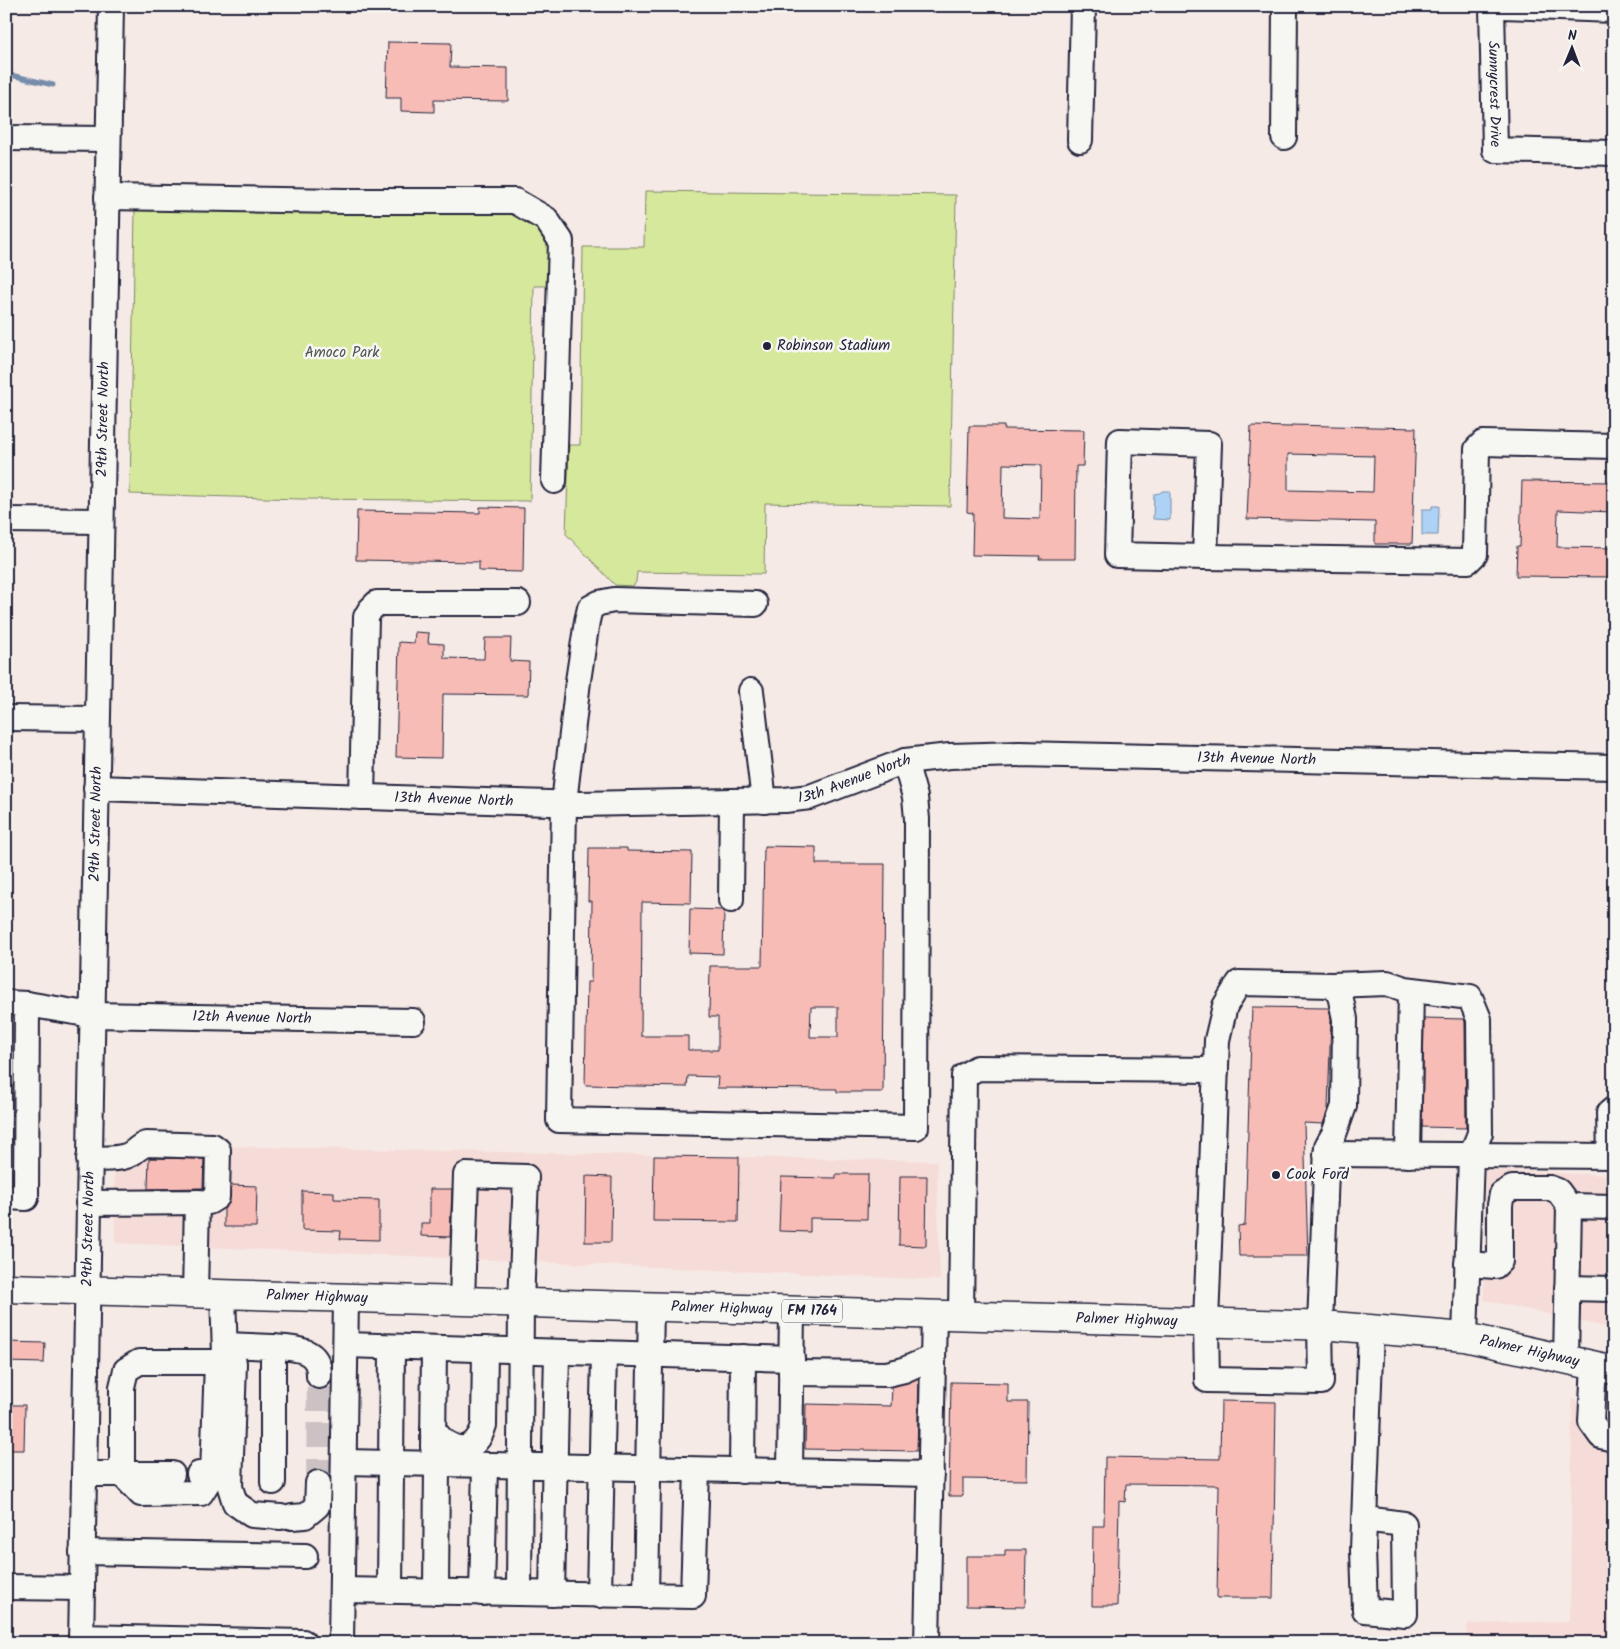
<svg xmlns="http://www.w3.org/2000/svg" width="1620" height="1649" viewBox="0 0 1620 1649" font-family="Kalam,sans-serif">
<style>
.built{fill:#f6dcd8}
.green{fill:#d6e89b;stroke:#7c856b}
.water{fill:#aed2f6;stroke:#768cab}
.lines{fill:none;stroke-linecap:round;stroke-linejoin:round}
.stream{stroke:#768cab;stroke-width:5}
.building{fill:#f7bcb6;stroke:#22223b;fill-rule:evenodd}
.minor-tunnel{stroke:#ccc2c4;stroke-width:24;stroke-dasharray:24 12;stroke-linecap:butt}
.minor-casing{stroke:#22223b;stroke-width:28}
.major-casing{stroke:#22223b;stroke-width:31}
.minor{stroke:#f6f6f2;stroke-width:24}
.major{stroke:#f6f6f2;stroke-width:28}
.poi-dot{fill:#22223b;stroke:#f6f6f2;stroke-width:2}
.labels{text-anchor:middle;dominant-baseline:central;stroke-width:5;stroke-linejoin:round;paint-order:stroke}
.shield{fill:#f6f6f2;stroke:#626272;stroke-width:1}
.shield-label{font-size:14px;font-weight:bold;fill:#22223b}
.street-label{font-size:15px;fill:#22223b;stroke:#f6f6f2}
.poi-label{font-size:15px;fill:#22223b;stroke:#f6f6f2;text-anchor:start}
.park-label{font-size:15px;fill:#4f5453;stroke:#f6f6f2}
</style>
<rect width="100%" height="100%" fill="#f6eae6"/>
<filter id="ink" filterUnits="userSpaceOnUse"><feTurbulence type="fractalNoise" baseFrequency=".02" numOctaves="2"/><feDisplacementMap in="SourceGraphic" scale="10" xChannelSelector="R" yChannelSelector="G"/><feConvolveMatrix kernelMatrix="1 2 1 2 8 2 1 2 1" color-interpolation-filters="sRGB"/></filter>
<g filter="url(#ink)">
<g class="built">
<path d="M114,1144L937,1161L940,1280L115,1243Z"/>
<path d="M1485,1170L1614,1175V1329L1484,1300Z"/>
<path d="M1572,1399L1614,1410V1643H1466L1467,1624L1570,1621Z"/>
</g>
<g class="green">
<path d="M645,191L956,195L950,506L765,503L764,574L637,572L636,582L633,586L615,585L566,534L569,445H580L583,247H644Z"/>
<path d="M498,206L535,218L553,252V286H534L530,501L301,499L130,494L135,209Z"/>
</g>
<g class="water">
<path d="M1162,491H1170V520L1153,519L1154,494L1160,493Z"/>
<path d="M1432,506H1439L1438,535H1422V509H1432Z"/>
</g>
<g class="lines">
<path class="stream" d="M6,76H15L53,85"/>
</g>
<g class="building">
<path d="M388,42L451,43L450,67L508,68V101L434,100V112L401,111V98H386Z"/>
<path d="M1291,425L1416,428L1412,544H1375V522L1247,519L1251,426L1291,427ZM1288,454L1374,456L1373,492L1288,490Z"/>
<path d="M969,426H1004V429L1084,430L1083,466H1076L1075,559H1039L1040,556L972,555L973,513L967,512ZM1003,464L1041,465L1040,519L1002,518Z"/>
<path d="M1522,481L1614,482V512L1558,510L1557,547L1614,548V577L1516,576L1517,546H1520Z"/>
<path d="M480,507L524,508L523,572L479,571V562L356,560L357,511L480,513Z"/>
<path d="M415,632L429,633L428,643L444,644V658L484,659L485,638H511L510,661L529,662L528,695L443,694L442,758L396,757L399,642L414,643Z"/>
<path d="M764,846L816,847V864H885L883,1092H837V1089L717,1088L718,1077L688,1076L687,1087L585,1085L587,982H591L592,901H588L589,848H627V851L692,852L691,903L642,902L641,1036H688V1050H718V1017H709L710,966H762ZM811,1007H838V1037H810Z"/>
<path d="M690,909L722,910L724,912L723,954L689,953Z"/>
<path d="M1252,1007L1329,1008L1331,1019L1328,1109L1323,1124L1304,1123L1308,1256H1239L1238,1226L1245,1225Z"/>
<path d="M1424,1018L1464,1019L1465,1022L1466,1128L1422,1127Z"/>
<path d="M654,1156L739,1157L738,1222L653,1221Z"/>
<path d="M149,1158L204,1159L203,1188L148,1189Z"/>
<path d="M836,1174H868L867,1219L810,1218V1232L779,1231L781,1177L836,1178Z"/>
<path d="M586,1176L612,1177L611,1242H585Z"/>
<path d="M900,1176H927L926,1246L899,1245Z"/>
<path d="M231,1185L257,1186L256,1227H224V1209L229,1203Z"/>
<path d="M430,1189H452L450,1237L421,1236V1223H430Z"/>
<path d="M302,1191L334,1192V1199L379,1200V1240L340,1239L341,1231L302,1230Z"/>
<path d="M6,1342L45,1343L44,1363L6,1362Z"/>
<path d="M919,1378L917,1451L805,1449L806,1404L891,1406L892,1387Z"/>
<path d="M951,1382L1008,1383V1402H1028L1027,1480L963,1479V1496H949Z"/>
<path d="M1221,1401L1276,1402L1273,1598H1217L1219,1485L1126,1484L1125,1502L1119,1501L1117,1606H1092L1093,1526H1104L1105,1457L1220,1459Z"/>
<path d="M6,1405H25L24,1450H6Z"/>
<path d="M1005,1550H1026L1025,1607L966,1606V1556H1005Z"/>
</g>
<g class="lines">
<path class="minor-tunnel" d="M318,1483L319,1376"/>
<g class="minor-casing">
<g id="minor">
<path id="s1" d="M1492,6L1495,150L1614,153"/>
<path d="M1501,6L1614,10"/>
<path d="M1284,137L1285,6"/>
<path d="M6,138L108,139"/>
<path d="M1080,140L1083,6"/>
<path d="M107,197L344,201H515L546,219L561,241L554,481"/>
<path d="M1120,441L1209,444L1205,557L1117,555Z"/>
<path d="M6,520L101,521"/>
<path d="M1205,557L1468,561L1475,554L1477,449L1483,443L1614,446"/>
<path d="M755,604L614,600L599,603L590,608L587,621L578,681L564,803L559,1120L916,1127L917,819L915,797L905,761"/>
<path d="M751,691L764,801"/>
<path d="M6,718L97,719"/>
<path id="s2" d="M96,788L580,804L785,800L810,797L905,761L950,756L1019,754L1614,767"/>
<path d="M362,797L366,617L370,610L377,603H518"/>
<path d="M731,900L732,801"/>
<path d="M1239,983L1332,985L1340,995L1345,1019L1344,1106L1334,1134L1327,1146L1320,1325L1321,1382L1207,1380L1206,1322L1217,1040L1225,1006Z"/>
<path d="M1332,985L1387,983L1405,989L1470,997L1479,1019L1480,1133L1471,1156L1465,1337"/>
<path d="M6,1003L27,1004L26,1198L6,1197"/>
<path id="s3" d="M27,1004L92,1015L413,1021"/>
<path d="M1326,1154L1614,1156"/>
<path d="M1408,1155L1411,990"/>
<path d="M1610,1156L1609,1113L1614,1109"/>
<path d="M88,1203L209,1202L217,1197L218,1150L213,1146L146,1144C137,1147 134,1154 126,1156C115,1160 101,1158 89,1159"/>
<path d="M1467,1264L1495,1266L1500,1261V1205L1502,1194L1512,1188H1550L1558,1191L1569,1206"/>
<path d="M1567,1288L1614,1289"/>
<path d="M195,1293L197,1202"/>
<path d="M462,1301L466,1175L526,1177L521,1303L519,1593"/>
<path d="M961,1315L964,1076L977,1068L1216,1070"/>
<path d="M226,1345L273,1347V1482"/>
<path d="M346,1345L792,1359"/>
<path d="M273,1347C294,1348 320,1348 319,1376"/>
<path d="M434,1348L433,1447L437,1464L436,1592"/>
<path d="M225,1355L234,1363L230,1487L235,1503L252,1515L281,1517"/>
<path d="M1566,1359L1569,1206L1614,1207"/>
<path d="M1594,1365L1591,1422L1601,1436L1614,1439"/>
<path d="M791,1373L887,1374L904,1370L933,1357"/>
<path d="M433,1430C438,1435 442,1441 448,1444C466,1455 479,1443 484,1425L485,1349"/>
<path d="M344,1462L931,1474"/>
<path d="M742,1471L743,1357"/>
<path d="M790,1471L792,1310"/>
<path d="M84,1474H172"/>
<path d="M199,1474H213L217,1362"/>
<path d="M213,1474L201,1493L141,1494L122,1474V1387L126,1370L139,1362H217L225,1355L223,1294"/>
<path d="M292,1517L305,1516L317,1506L318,1483"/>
<path d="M1364,1519L1404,1524L1405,1614L1365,1610L1363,1550L1371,1329"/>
<path d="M82,1552L305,1556"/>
<path d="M6,1587L82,1588"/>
<path d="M342,1590L693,1596L697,1470"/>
<path d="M390,1591L392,1347"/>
<path d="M482,1593L485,1465"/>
<path d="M552,1594L557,1352"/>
<path d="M599,1595L604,1353"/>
<path d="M646,1596L651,1306"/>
<path d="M81,1637L303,1642"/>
<path id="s4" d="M81,1643L111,6"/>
<path d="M341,1643L346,1298"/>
<path d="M927,1643L934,1314"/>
</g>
</g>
<g class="major-casing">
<g id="major">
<path id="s5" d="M6,1288L1333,1326L1465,1337L1614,1370"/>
</g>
</g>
<use href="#minor" class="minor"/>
<use href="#major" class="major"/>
</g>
</g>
<g class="poi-dot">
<circle cx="767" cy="346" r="5"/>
<circle cx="1276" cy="1175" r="5"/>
</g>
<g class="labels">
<rect class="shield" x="782" y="1299.5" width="60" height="23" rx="4"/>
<g class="shield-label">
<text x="812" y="1311">FM 1764</text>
</g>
<g class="street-label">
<text stroke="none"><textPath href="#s1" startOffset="88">Sunnycrest Drive</textPath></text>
<text stroke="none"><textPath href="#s4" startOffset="1224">29th Street North</textPath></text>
<text stroke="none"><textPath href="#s2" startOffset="1168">13th Avenue North</textPath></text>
<text stroke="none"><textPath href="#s2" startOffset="762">13th Avenue North</textPath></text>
<text stroke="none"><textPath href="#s2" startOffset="358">13th Avenue North</textPath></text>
<text stroke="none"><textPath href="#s4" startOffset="819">29th Street North</textPath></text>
<text stroke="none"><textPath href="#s3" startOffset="226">12th Avenue North</textPath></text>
<text stroke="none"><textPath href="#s4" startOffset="414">29th Street North</textPath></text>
<text stroke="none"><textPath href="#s5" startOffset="311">Palmer Highway</textPath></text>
<text stroke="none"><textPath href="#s5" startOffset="716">Palmer Highway</textPath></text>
<text stroke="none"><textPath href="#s5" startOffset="1121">Palmer Highway</textPath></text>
<text stroke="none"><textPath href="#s5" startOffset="1526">Palmer Highway</textPath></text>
</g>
<g class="poi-label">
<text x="777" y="346">Robinson Stadium</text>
<text x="1286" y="1175">Cook Ford</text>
</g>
<g class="park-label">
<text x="342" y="353">Amoco Park</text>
</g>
</g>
<rect width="1620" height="1649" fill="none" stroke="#f6f6f2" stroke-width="25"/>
<rect x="12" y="12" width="1595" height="1624" fill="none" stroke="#22223b" stroke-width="2" filter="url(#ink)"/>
<g transform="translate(1572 48) rotate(1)" stroke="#f6f6f2" stroke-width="4" paint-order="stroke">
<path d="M0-4L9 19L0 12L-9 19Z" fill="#22223b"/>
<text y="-8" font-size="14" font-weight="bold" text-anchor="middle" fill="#22223b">N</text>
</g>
</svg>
